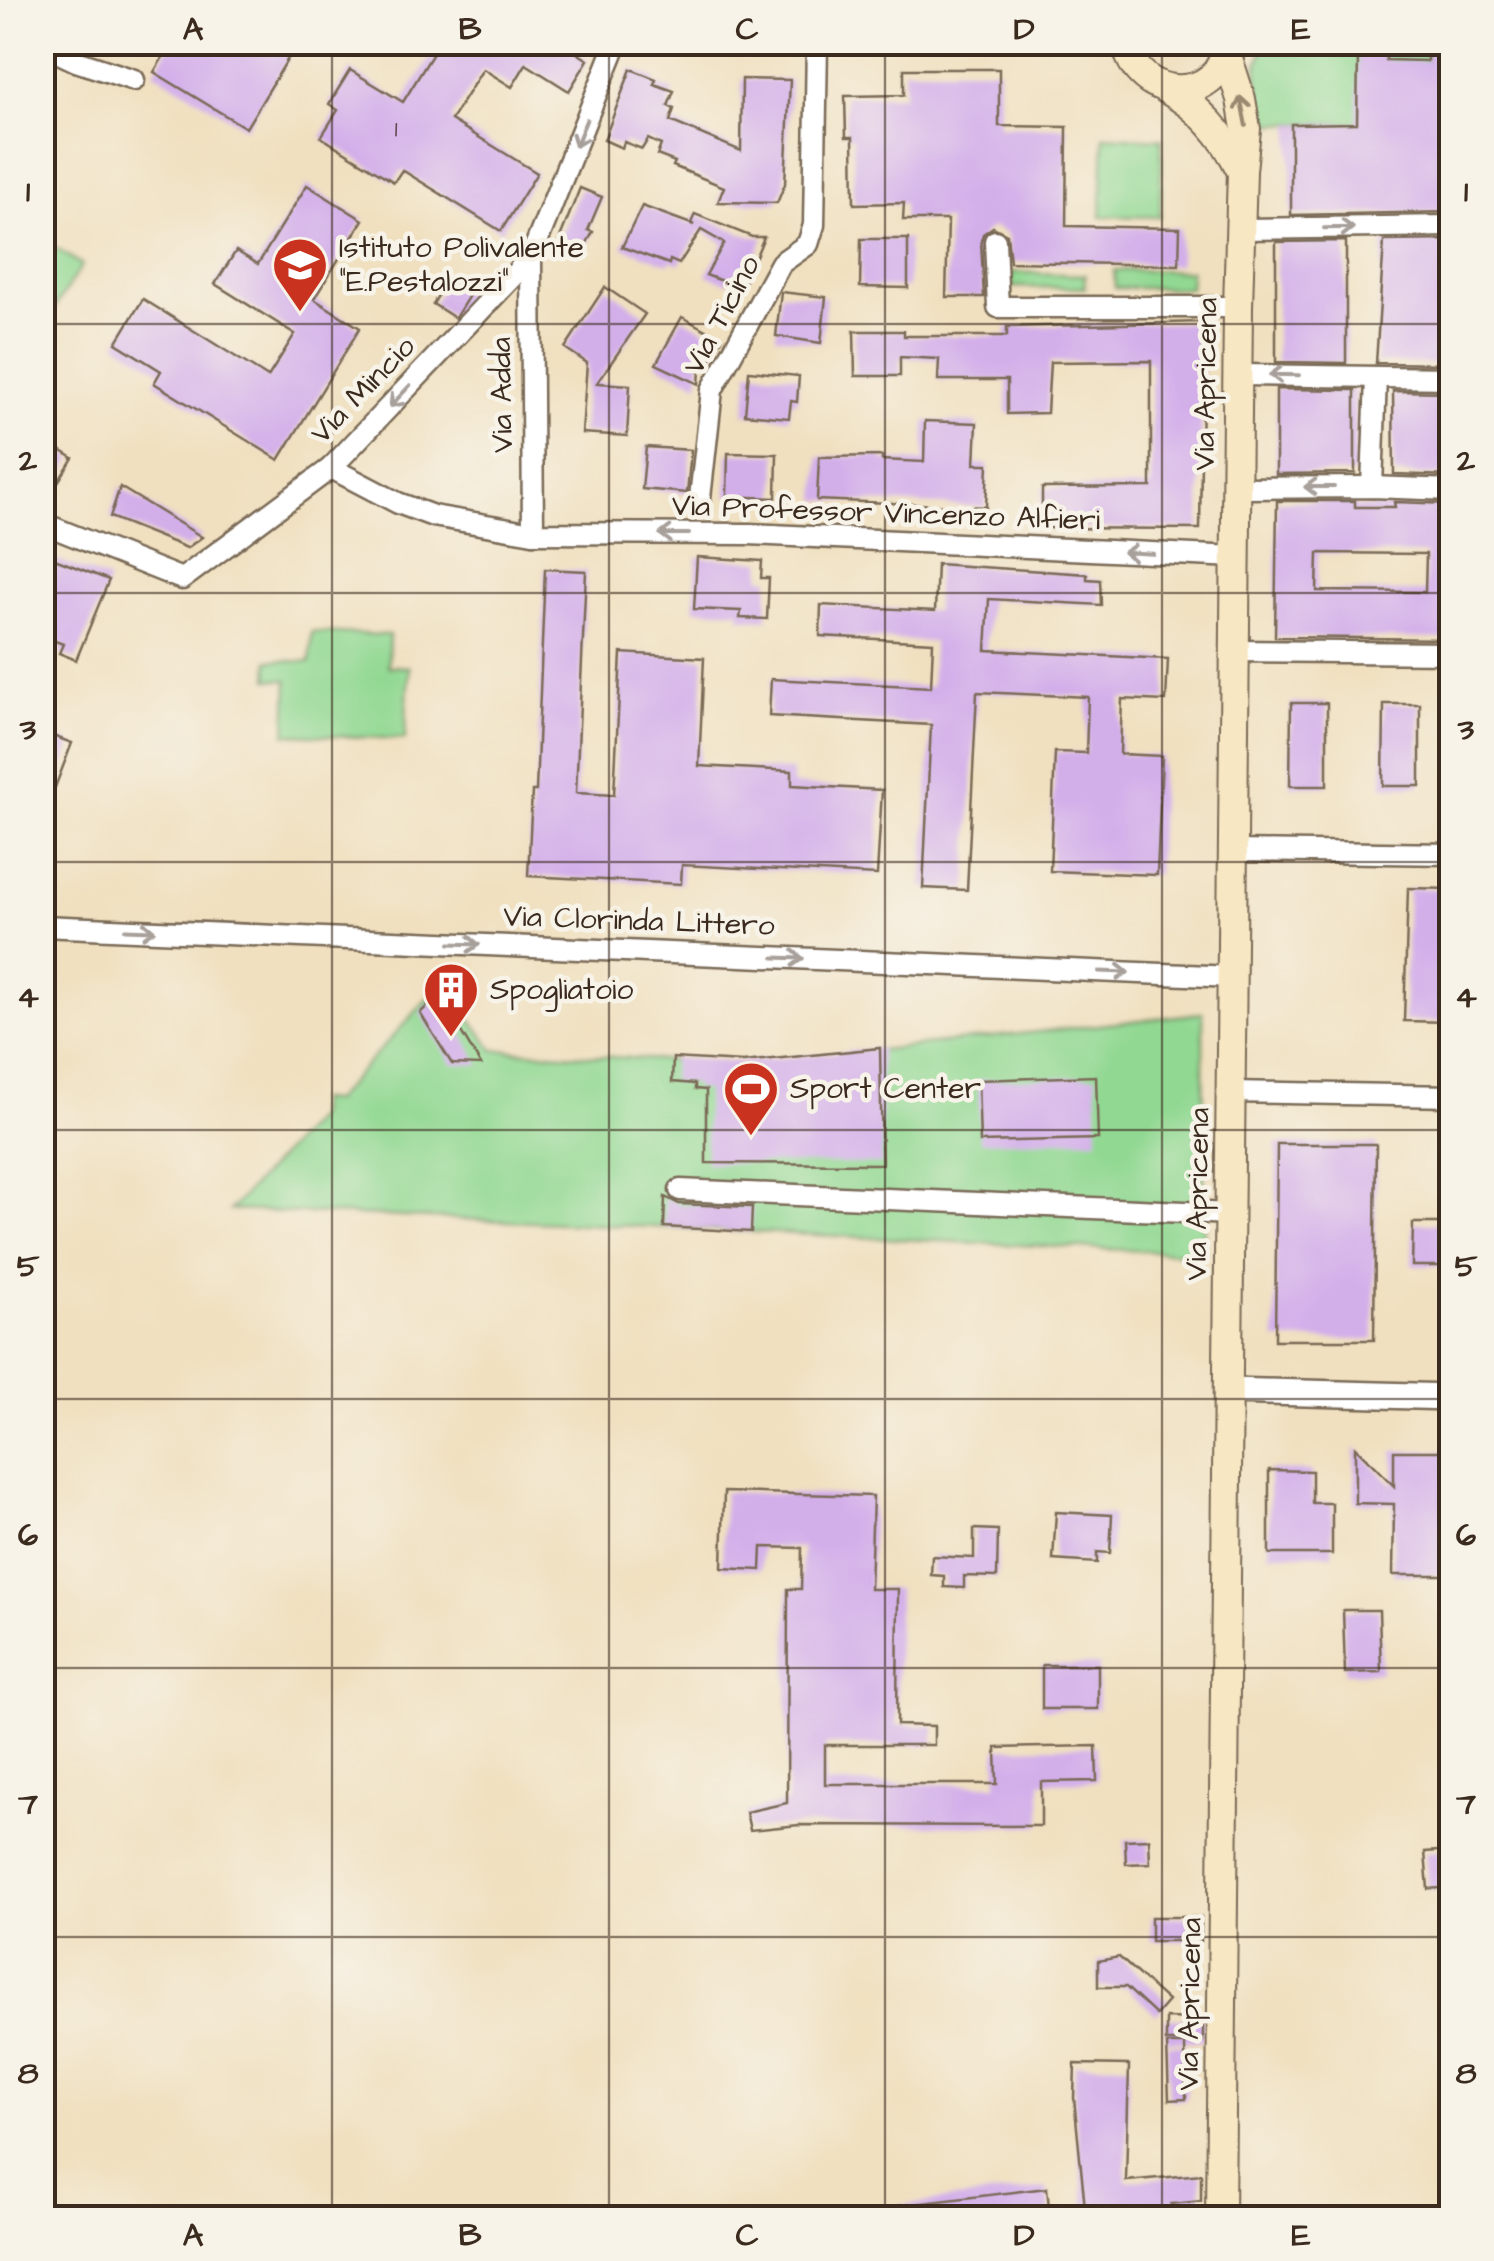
<svg xmlns="http://www.w3.org/2000/svg" width="1494" height="2261" viewBox="0 0 1494 2261" font-family="'Architects Daughter',sans-serif">
<style>
.green{fill:#91d892;stroke:#668158;stroke-width:2.5}
.building{fill:#d3afea;fill-rule:evenodd}
.lines{fill:none;stroke-linecap:round;stroke-linejoin:round}
.minor-casing{stroke:#7a6a57;stroke-width:25}
.tertiary-casing{stroke:#7a6a57;stroke-width:30}
.secondary-casing{stroke:#7a6a57;stroke-width:32}
.minor{stroke:#fff;stroke-width:20}
.tertiary{stroke:#fff;stroke-width:25}
.secondary{stroke:#f8e7c3;stroke-width:28}
.oneway{stroke:#9a8870}
.oneway2{stroke:#a79f9a}
.grid{fill:none;stroke:#3b2a1e;stroke-width:2.5;stroke-opacity:0.55}
.labels{text-anchor:middle;dominant-baseline:central;stroke-width:9;stroke-linejoin:round;paint-order:stroke}
.number-label{font-size:25px;fill:#614b51}
.poi-label{font-size:30px;fill:#3b2a1e;stroke:#f7f3e8;text-anchor:start}
.street-label{font-size:30px;fill:#3b2a1e;stroke:#f7f3e8}
.neatline{fill:none;stroke:#3b2a1e;stroke-width:4}
.grid-label{font-size:32px;text-anchor:middle;font-weight:bold;fill:#3b2a1e}
</style>
<rect width="100%" height="100%" fill="#f7f3e8"/>
<filter id="ink" filterUnits="userSpaceOnUse"><feTurbulence type="fractalNoise" baseFrequency=".01" numOctaves="2"/><feDisplacementMap in="SourceGraphic" scale="20" xChannelSelector="R" yChannelSelector="G"/><feConvolveMatrix kernelMatrix="1 2 1 2 8 2 1 2 1" color-interpolation-filters="sRGB"/></filter>
<filter id="wash" filterUnits="userSpaceOnUse"><feTurbulence type="fractalNoise" baseFrequency=".0048" numOctaves="4" result="noise"/><feDisplacementMap in="SourceGraphic" scale="40" xChannelSelector="R" yChannelSelector="G"/><feGaussianBlur stdDeviation="2.25" result="paint"/><feColorMatrix in="noise" values="0 0 0 0 0 0 0 0 0 0 0 0 0 0 0 0 0 1.4 0 .05"/><feComposite in="paint" operator="in"/></filter>
<g filter="url(#wash)">
<rect width="100%" height="100%" fill="#f0e0c0"/>
<g class="green">
<path d="M1265,43H1427L1425,122L1261,124L1257,66Z"/>
<path d="M1104,136L1162,139L1160,217L1101,216Z"/>
<path d="M43,240L82,265L43,326Z"/>
<path d="M1114,270L1190,271V288H1115Z"/>
<path d="M1011,272L1085,275V288L1012,287Z"/>
<path d="M312,632L389,635L388,666L409,667L405,739L286,734L288,680L268,679L269,660L310,662Z"/>
<path d="M443,982L494,1050L749,1065L1203,1013L1204,1254L634,1226L230,1210L317,1117L318,1100L333,1101Z"/>
</g>
<g id="blocks">
<g class="building">
<path d="M172,42H298L246,128L154,72Z"/>
<path d="M440,42H560L588,60L569,91L526,64L512,87L483,69L451,120L537,173L501,231L402,170L394,182L321,137L338,110L329,104L350,70L403,102Z"/>
<path d="M1427,42H1452V212L1291,215V124L1357,123L1358,53L1386,54V60L1427,61Z"/>
<path d="M631,69L656,79L654,84L674,91L668,106L674,109L670,121L741,151L742,79L790,80L785,184L777,203L718,202L724,187L673,166L675,162L657,155L661,145L648,139L642,149L624,142L622,148L604,140Z"/>
<path d="M904,69H999V126L1067,127L1066,226L1180,228L1179,265L1010,262L1007,234L993,227L983,234L981,241L984,297H946L948,220H903L904,203L854,204L853,137H846L845,96L904,95Z"/>
<path d="M307,185L363,220L314,299L360,328L279,460L154,383L161,371L116,343L143,299L268,377L295,334L215,284L236,251L258,264Z"/>
<path d="M580,188L602,197L588,230L593,232L583,250L559,240Z"/>
<path d="M642,206L694,225L691,223L695,214L752,237H764L745,282L730,276L727,283L706,275L724,243L701,230L679,264L670,260L669,264L622,247Z"/>
<path d="M861,239H908V288L860,287Z"/>
<path d="M1452,240V364L1376,363L1384,241Z"/>
<path d="M1346,241V363L1276,362V242Z"/>
<path d="M447,280L470,294L455,318L433,304Z"/>
<path d="M605,287L645,314L597,383L630,385L627,436L582,433L587,363L565,348Z"/>
<path d="M781,292L826,297L821,343L776,336Z"/>
<path d="M682,317L722,339L711,358L701,357L699,384L656,364Z"/>
<path d="M1203,322L1200,529L1042,528V488L1151,487V361L1050,362L1047,413L1007,414V380H938L939,359L900,357V376H855L854,331H904V336H1007V327Z"/>
<path d="M749,371L799,376L797,402L791,401L789,418L745,414Z"/>
<path d="M1276,389L1355,390V473L1276,474Z"/>
<path d="M1393,391L1452,392V476L1394,474Z"/>
<path d="M925,421L977,423L975,464H988L986,507L817,500L819,457L882,456V460L924,462Z"/>
<path d="M42,439L73,458L42,508Z"/>
<path d="M646,447L691,450L687,493L642,489Z"/>
<path d="M728,453L777,454L776,498L727,496Z"/>
<path d="M120,487L202,537L187,548L110,517Z"/>
<path d="M1277,501H1355V507H1395L1394,502L1452,504V639L1275,637ZM1318,553L1426,554L1425,592L1317,591Z"/>
<path d="M697,557L762,561L761,578H769L767,619L740,618L741,611L694,609Z"/>
<path d="M52,558L109,580L76,660L59,653L63,644L42,636V583Z"/>
<path d="M937,564L1087,574V579L1100,580L1101,605L989,599L986,650L1168,659L1166,701L1122,699L1120,754L1162,756L1157,875L1050,871L1055,752L1086,753L1088,697L977,692L967,890L923,888L931,725L769,716L771,679L931,687L933,642L820,636L821,605L935,611Z"/>
<path d="M545,569L586,571L576,793L614,795L621,653L704,658L699,766L792,771V785L882,790L877,875L682,865L681,884L528,876L532,791H536Z"/>
<path d="M1291,703H1327V786H1290Z"/>
<path d="M1384,704H1420V786H1383Z"/>
<path d="M42,732L72,743L44,816H42Z"/>
<path d="M1408,888L1452,889V1022L1404,1021Z"/>
<path d="M439,995L481,1065L452,1064L420,1013Z"/>
<path d="M880,1048L882,1164L706,1163V1090L695,1089V1084L672,1082L673,1058L743,1062Z"/>
<path d="M1096,1076L1098,1139L980,1142L978,1080Z"/>
<path d="M1277,1144H1376L1374,1340H1275Z"/>
<path d="M665,1197L679,1204L752,1207L751,1232L664,1227Z"/>
<path d="M1413,1223H1452V1266H1412Z"/>
<path d="M1355,1447L1394,1486V1451H1452V1575H1393L1394,1504L1355,1503Z"/>
<path d="M1269,1470L1312,1471V1503H1332V1554H1269Z"/>
<path d="M724,1492L873,1496L870,1589H898L897,1725L934,1726V1745H825V1784H997L996,1748L1096,1746L1097,1781L1041,1782V1826L799,1825L750,1830L746,1812L787,1803L788,1589H801L802,1548L762,1547L761,1570L722,1568Z"/>
<path d="M1056,1512L1112,1515L1110,1553L1097,1552V1563L1053,1560Z"/>
<path d="M974,1529L998,1530L997,1577L964,1576V1588L944,1587V1576L931,1575L932,1556L974,1558Z"/>
<path d="M1343,1610H1379L1381,1672L1345,1673Z"/>
<rect x="1042" y="1665" width="56" height="44"/>
<path d="M1149,1839L1150,1863L1126,1864L1125,1840Z"/>
<path d="M1452,1850V1887L1428,1889L1425,1852Z"/>
<rect x="1151" y="1917" width="50" height="24"/>
<path d="M1119,1957L1168,2001L1156,2015L1126,1987H1098V1961Z"/>
<path d="M1166,2018L1203,2019V2041H1166Z"/>
<path d="M1167,2044H1185L1186,2099L1169,2100Z"/>
<path d="M1075,2064L1129,2065L1126,2181L1201,2174V2201L1171,2204L1173,2218H1086L1074,2098Z"/>
<path d="M1047,2188L1050,2216L898,2218L897,2206Z"/>
</g>
</g>
</g>
<g filter="url(#ink)">
<use href="#blocks" fill-opacity="0" stroke="#7a6a57" stroke-width="2.5"/>
<g class="lines">
<g class="minor-casing">
<g id="minor">
<path d="M42,45L76,61L134,80"/>
<path d="M1241,229L1452,226"/>
<path d="M995,241L998,307H1238"/>
<path d="M531,257L533,533"/>
<path d="M1240,375L1452,378"/>
<path d="M331,468L398,503L433,516L533,533L749,534L1236,557"/>
<path d="M1372,487L1376,377"/>
<path d="M1237,488L1372,487L1452,490"/>
<path d="M699,507L712,390L781,263L808,244L814,225L817,42"/>
<path d="M42,523L182,579L331,468L531,257L617,42"/>
<path d="M1236,651L1452,653"/>
<path d="M1235,851L1452,854"/>
<path d="M42,926L1233,977"/>
<path d="M1232,1092L1452,1096"/>
<path d="M680,1190L1231,1214"/>
</g>
</g>
<g class="tertiary-casing">
<path id="tertiary" d="M1229,1391L1452,1397"/>
</g>
<g class="secondary-casing">
<g id="secondary">
<path d="M1126,42C1136,103 1221,106 1227,44"/>
<path d="M1166,89C1201,108 1224,135 1241,170"/>
<path d="M1220,2218L1238,307L1242,171L1246,129L1241,99L1226,52"/>
</g>
</g>
<use href="#minor" class="minor"/>
<use href="#tertiary" class="tertiary"/>
<use href="#secondary" class="secondary"/>
</g>
<defs><path id="oneway-shaft" d="M-6 0H5M1.5-3L5.5 0L1.5 3" fill="none" stroke-width="1.6" stroke-linecap="round" stroke-linejoin="round" transform="scale(2.5)"/></defs>
<use class="oneway" href="#oneway-shaft" transform="translate(1243 111) rotate(-101)"/>
<g class="oneway2">
<use href="#oneway-shaft" transform="translate(581 133) rotate(112)"/>
<use href="#oneway-shaft" transform="translate(1339 228) rotate(-1)"/>
<use href="#oneway-shaft" transform="translate(1284 375) rotate(-179)"/>
<use href="#oneway-shaft" transform="translate(400 396) rotate(133)"/>
<use href="#oneway-shaft" transform="translate(1319 487) rotate(180)"/>
<use href="#oneway-shaft" transform="translate(674 534) rotate(-180)"/>
<use href="#oneway-shaft" transform="translate(1138 553) rotate(-177)"/>
<use href="#oneway-shaft" transform="translate(140 930) rotate(2)"/>
<use href="#oneway-shaft" transform="translate(465 944) rotate(2)"/>
<use href="#oneway-shaft" transform="translate(789 958) rotate(2)"/>
<use href="#oneway-shaft" transform="translate(1114 972) rotate(2)"/>
</g>
</g>
<path class="grid" d="M332,42V2218M609,42V2218M885,42V2218M1162,42V2218M42,324H1452M42,593H1452M42,862H1452M42,1130H1452M42,1399H1452M42,1668H1452M42,1937H1452"/>
<defs>
<g id="school-pin" transform="scale(2.875)"><path d="M0 17L-7.5 6A9.5 9.5 0 1 1 7.5 6Z" fill="#c8321e" stroke="#f7f3e8"/><path d="M0-5L7-2L0 1L-7-2ZM-4 1L0 2.5L4 1V4Q0 6-4 4Z" fill="#fff"/></g>
<g id="building-pin" transform="scale(2.875)"><path d="M0 17L-7.5 6A9.5 9.5 0 1 1 7.5 6Z" fill="#c8321e" stroke="#f7f3e8"/><path d="M-4-6H4V6H1V3H-1V6H-4ZM-2.5-4.3h1.7v1.8h-1.7ZM.8-4.3h1.7v1.8H.8ZM-2.5-1h1.7V.8h-1.7ZM.8-1h1.7V.8H.8Z" fill="#fff"/></g>
<g id="stadium-pin" transform="scale(2.875)"><path d="M0 17L-7.5 6A9.5 9.5 0 1 1 7.5 6Z" fill="#c8321e" stroke="#f7f3e8"/><path d="M0-5a6.5 5 0 1 0 0 10a6.5 5 0 1 0 0-10ZM-3.5-1.8h7v3.6h-7Z" fill="#fff"/></g>
</defs>
<g fill-rule="evenodd">
<use href="#school-pin" x="300" y="265"/>
<use href="#building-pin" x="451" y="990"/>
<use href="#stadium-pin" x="751" y="1089"/>
</g>
<g class="labels">
<g class="number-label">
<text x="396" y="129">1</text>
</g>
<g class="poi-label">
<text x="339" y="248">Istituto Polivalente<tspan x="339" dy="34">"E.Pestalozzi"</tspan></text>
<text x="490" y="990">Spogliatoio</text>
<text x="790" y="1089">Sport Center</text>
</g>
<g class="street-label">
<text transform="translate(722 315) rotate(-62)">Via Ticino</text>
<text transform="translate(1206 384) rotate(-89)">Via Apricena</text>
<text transform="translate(363 390) rotate(-46)">Via Mincio</text>
<text transform="translate(502 395) rotate(-91)">Via Adda</text>
<text transform="translate(886 513) rotate(2)">Via Professor Vincenzo Alfieri</text>
<text transform="translate(639 921) rotate(2)">Via Clorinda Littero</text>
<text transform="translate(1198 1194) rotate(-89)">Via Apricena</text>
<text transform="translate(1190 2004) rotate(-89)">Via Apricena</text>
</g>
</g>
<rect width="1494" height="2261" fill="none" stroke="#f7f3e8" stroke-width="110"/>
<rect x="55" y="55" width="1384" height="2151" class="neatline"/>
<g class="grid-label">
<text x="193" y="39">A</text>
<text x="470" y="39">B</text>
<text x="747" y="39">C</text>
<text x="1024" y="39">D</text>
<text x="1301" y="39">E</text>
<text x="28" y="201">1</text>
<text x="1466" y="201">1</text>
<text x="28" y="470">2</text>
<text x="1466" y="470">2</text>
<text x="28" y="739">3</text>
<text x="1466" y="739">3</text>
<text x="28" y="1007">4</text>
<text x="1466" y="1007">4</text>
<text x="28" y="1276">5</text>
<text x="1466" y="1276">5</text>
<text x="28" y="1545">6</text>
<text x="1466" y="1545">6</text>
<text x="28" y="1814">7</text>
<text x="1466" y="1814">7</text>
<text x="28" y="2083">8</text>
<text x="1466" y="2083">8</text>
<text x="193" y="2245">A</text>
<text x="470" y="2245">B</text>
<text x="747" y="2245">C</text>
<text x="1024" y="2245">D</text>
<text x="1301" y="2245">E</text>
</g>
</svg>
